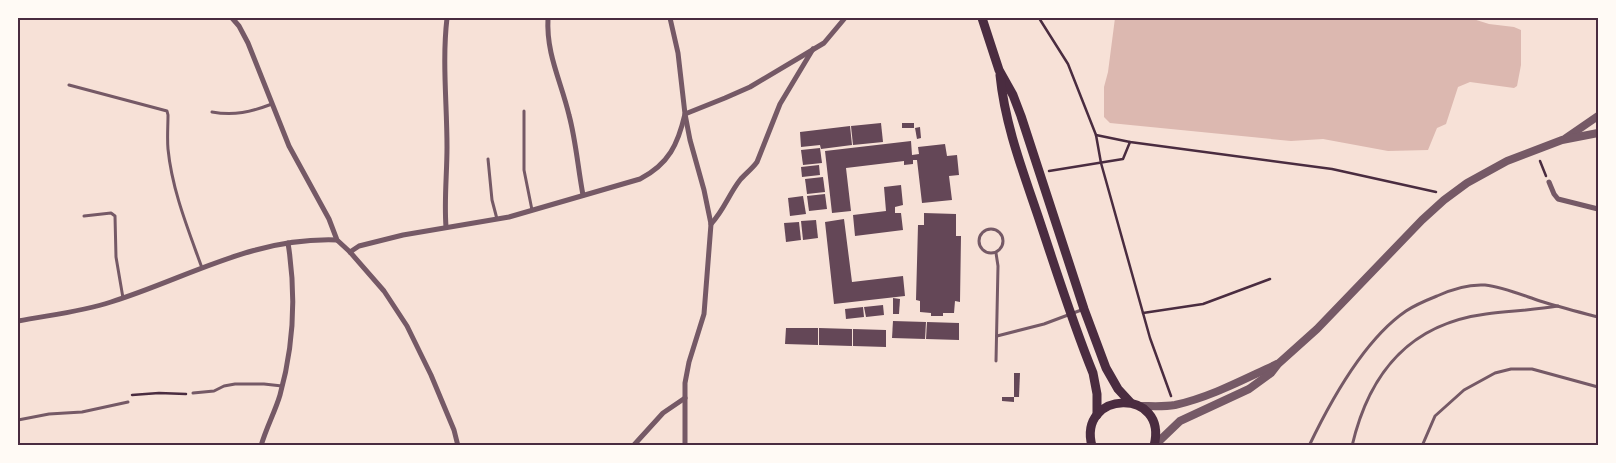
<svg xmlns="http://www.w3.org/2000/svg" width="1616" height="463" viewBox="0 0 1616 463" font-family="'DejaVu Sans',sans-serif">
<style>
.water{fill:#dcb8b0}
.building{fill:#644757}
.lines{fill:none;stroke-linecap:round;stroke-linejoin:round}
.path{stroke:#4a2c40;stroke-width:2.5}
.service{stroke:#755966;stroke-width:3}
.minor{stroke:#755966;stroke-width:5}
.tertiary{stroke:#755966;stroke-width:8}
.secondary{stroke:#4a2c40;stroke-width:9}
.neatline{fill:none;stroke:#4a2c40;stroke-width:2}
</style>
<rect width="100%" height="100%" fill="#f7e1d7"/>
<path class="water" d="M1115,18H1470L1489,24L1514,27L1521,30V65L1517,86L1514,88L1470,82L1458,87L1446,124L1437,128L1428,150L1388,151L1323,139L1291,141L1110,123L1104,117V87L1108,72Z"/>
<g class="building">
<path d="M881,123L883,142L853,145L851,126Z"/>
<rect x="902" y="123" width="12" height="5"/>
<path d="M850,126L852,145L821,149L820,145L801,147L800,132Z"/>
<path d="M920,127L921,138L917,139L915,128Z"/>
<path d="M911,141L912,155L919,154L918,147L945,144L947,156L957,155L959,175L949,176L952,200L922,203L917,160H913V164L904,165V161L846,168L851,211L832,213L825,151Z"/>
<path d="M820,148L822,163L803,165L801,150Z"/>
<path d="M819,165L820,175L802,177L801,167Z"/>
<path d="M823,177L825,192L807,194L805,179Z"/>
<path d="M901,185L903,205L895,207V213H901L903,230L855,236L853,215L886,211L884,187Z"/>
<path d="M825,194L827,209L809,211L807,196Z"/>
<path d="M803,196L806,214L790,216L788,198Z"/>
<path d="M924,213L956,214V236H961L960,302L955,301L954,313H943V316H931V313L920,312V301L916,300L918,225H924Z"/>
<path d="M844,219L852,282L903,276L905,296L834,304L825,222Z"/>
<path d="M816,220L818,238L803,240L801,221Z"/>
<path d="M799,222L801,240L786,242L784,223Z"/>
<path d="M893,298L900,299L899,314H893Z"/>
<path d="M883,305L884,315L866,317L864,307Z"/>
<path d="M863,307L864,317L846,319L845,309Z"/>
<path d="M893,321L926,322L925,339L892,338Z"/>
<path d="M927,322L959,323V340L926,339Z"/>
<path d="M786,328H818V345L785,344Z"/>
<path d="M819,328L852,329V346L819,345Z"/>
<path d="M853,329L886,330V347L853,346Z"/>
<path d="M1014,373H1020L1019,397H1014Z"/>
<path d="M1002,397H1014V402L1002,401Z"/>
</g>
<g class="lines">
<g class="path">
<path d="M1039,18L1068,64L1096,135L1101,163L1150,338L1171,396"/>
<path d="M1096,135L1130,142L1332,169L1436,192"/>
<path d="M1540,161L1546,176"/>
<path d="M1049,171L1123,159L1130,142"/>
<path d="M1143,313L1203,304L1270,279"/>
<path d="M132,395L159,393L186,394"/>
</g>
<g class="service">
<path d="M69,85L167,111L168,115C168,126 167,138 168,149C172,190 188,229 202,268"/>
<path d="M524,111V170L532,210"/>
<path d="M212,112C234,116 251,112 272,104"/>
<path d="M488,159L492,200L497,219"/>
<path d="M84,216L111,213L115,216L116,257L123,298"/>
<circle cx="991" cy="241" r="12"/>
<path d="M996,253L998,266L996,361"/>
<path d="M997,336L1044,324L1084,309"/>
<path d="M193,393L214,391L224,386L235,384H264L282,386"/>
<path d="M18,420L49,414L82,412L128,402"/>
<path d="M1309,446C1330,402 1365,339 1406,311C1415,305 1427,300 1437,296C1452,289 1468,284 1485,285C1503,287 1522,295 1540,301C1559,307 1579,312 1598,317"/>
<path d="M1352,446C1369,373 1409,324 1486,314C1510,311 1534,310 1558,306"/>
<path d="M1422,446L1435,416L1464,390L1495,373L1511,369H1532L1598,387"/>
</g>
<g class="minor">
<path d="M232,18L239,26L248,43L289,146L329,219L337,240L350,252L384,291L407,326L431,375L454,430L458,446"/>
<path d="M548,18C546,54 561,81 569,115C576,141 578,169 583,195"/>
<path d="M670,18L678,53L685,114L690,140L704,190L711,224L704,314L689,362L685,383V446"/>
<path d="M1549,182L1554,194L1558,199L1598,209"/>
<path d="M711,224C724,210 729,194 740,180C745,174 752,169 757,162L780,104L813,49"/>
<path d="M446,227C444,200 447,174 447,147C447,104 442,61 447,18"/>
<path d="M350,252L359,246L403,235L509,217L640,179C669,164 678,144 685,114L725,98L750,87L824,43L845,18"/>
<path d="M18,321C49,315 81,312 111,302C188,278 252,237 337,240"/>
<path d="M261,446C266,428 275,412 280,395C294,345 296,293 288,243"/>
<path d="M633,446L663,413L685,398"/>
</g>
<g class="tertiary">
<path d="M1566,138L1598,116"/>
<path d="M1140,406C1151,406 1164,407 1175,405C1211,397 1244,379 1277,364"/>
<path d="M1155,445L1180,421L1249,389L1271,373L1278,364L1317,329L1422,220L1444,200L1467,183L1507,161L1562,140L1598,133"/>
</g>
<g class="secondary">
<path d="M982,18L999,70L1013,95L1021,116L1084,309L1106,368L1118,389L1130,402"/>
<path d="M1000,75C1005,126 1024,174 1040,222C1057,273 1073,324 1093,373L1097,394V415"/>
<path d="M1092,446C1077,390 1169,387 1154,446"/>
</g>
</g>
<rect width="1616" height="463" fill="none" stroke="#fffaf5" stroke-width="38"/>
<rect x="19" y="19" width="1578" height="425" class="neatline"/>
</svg>
